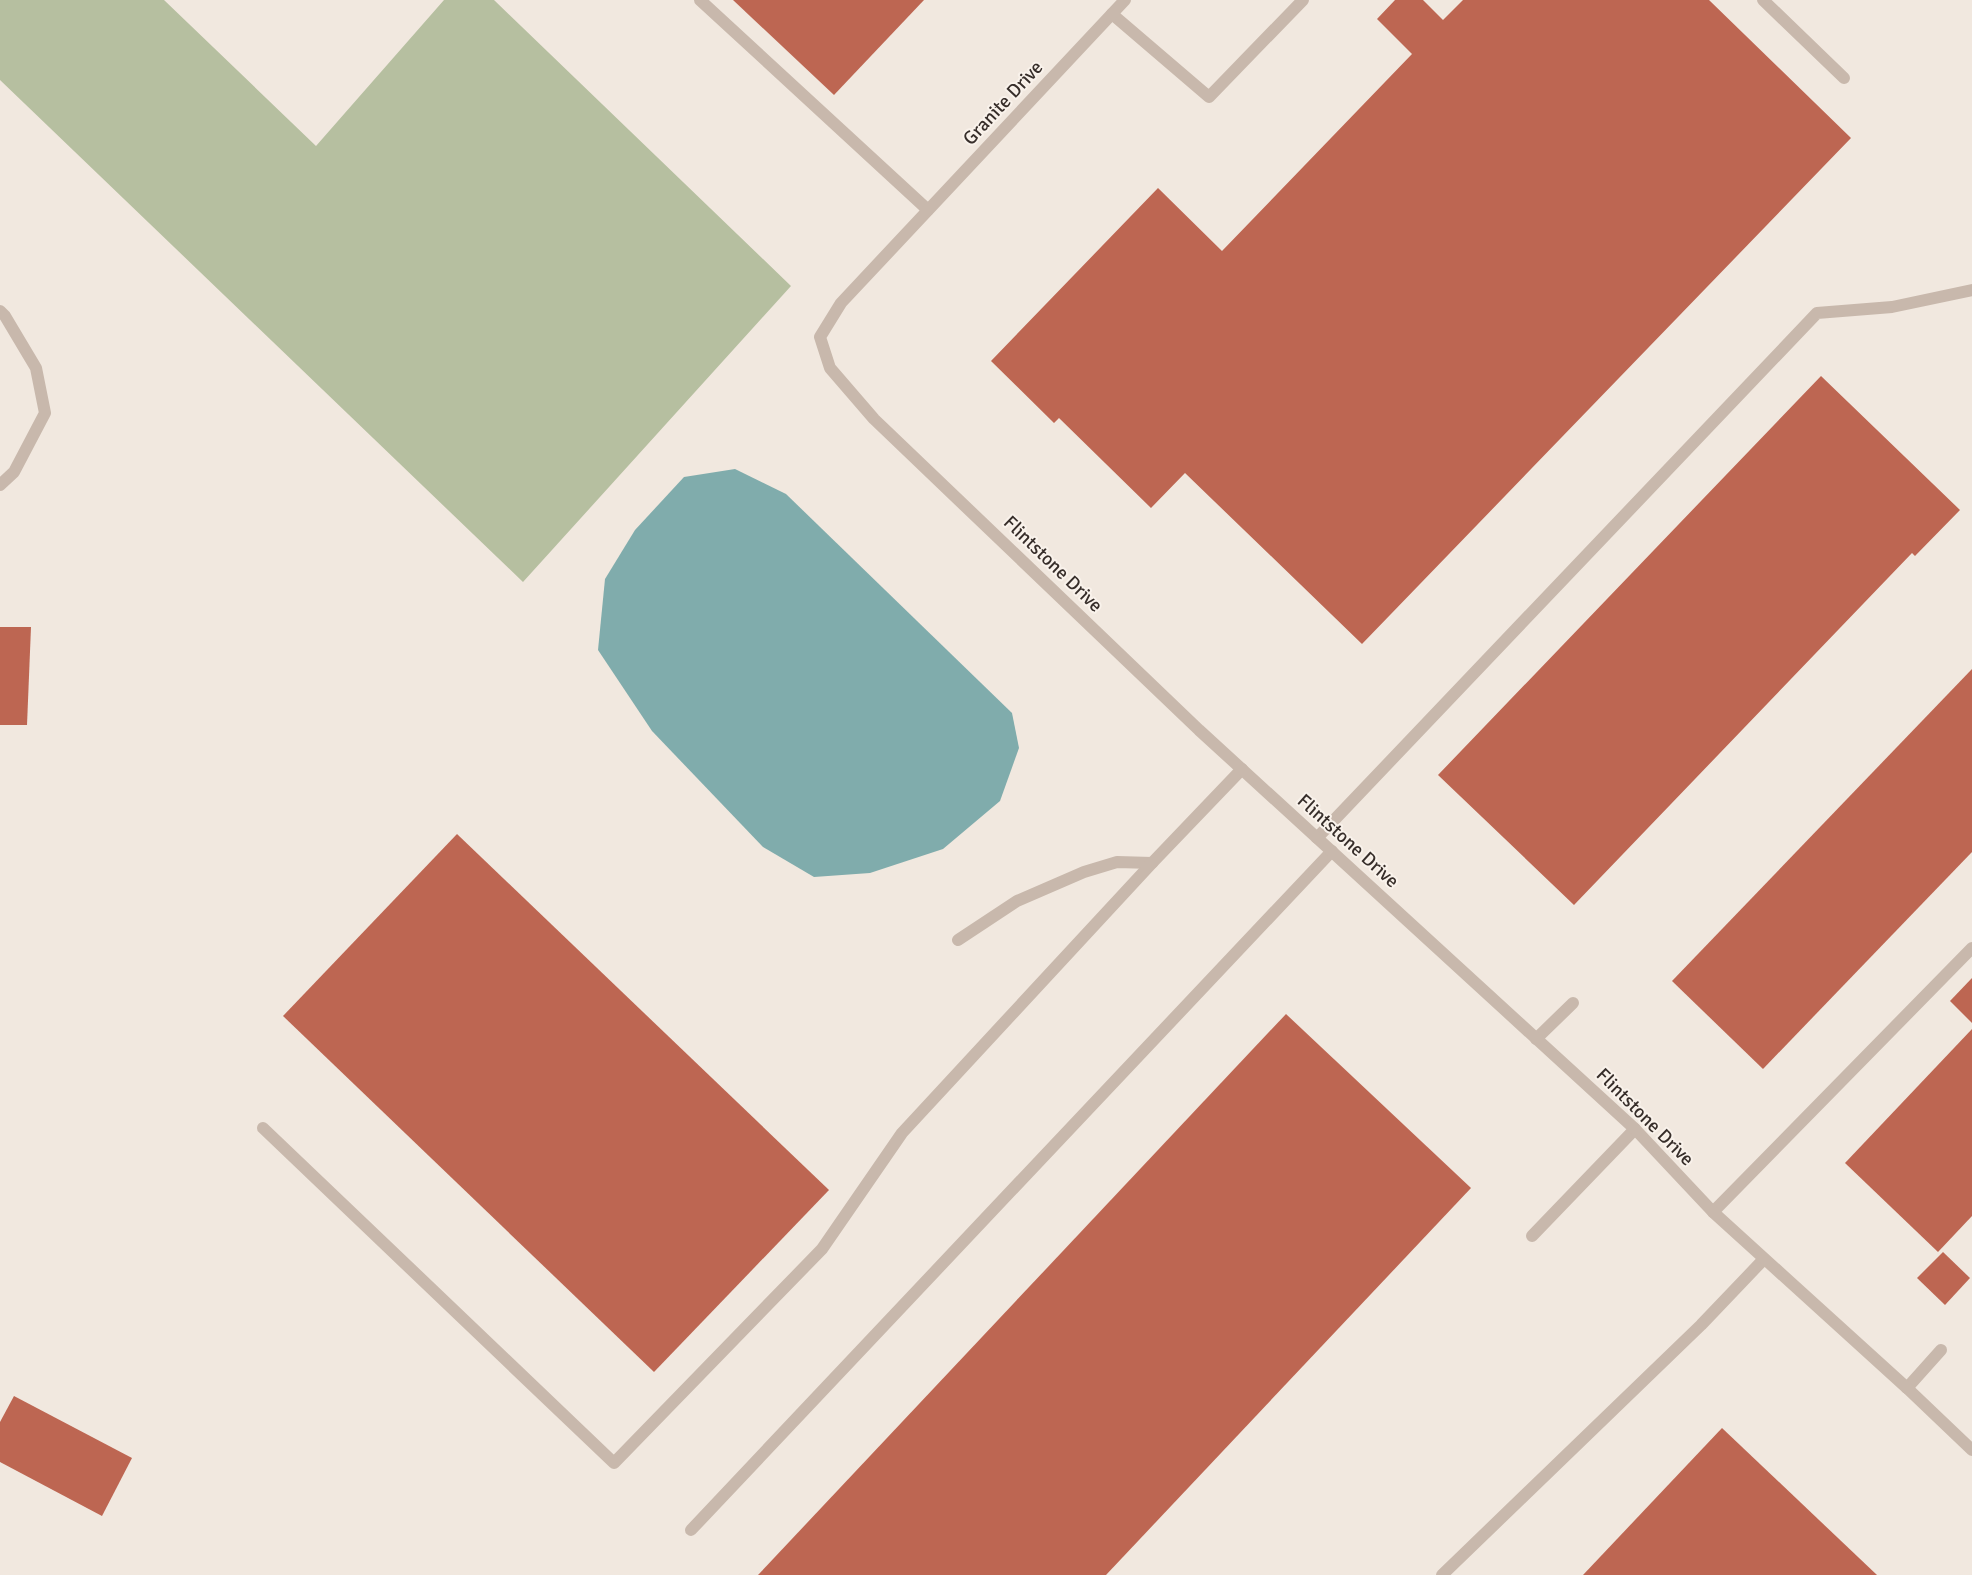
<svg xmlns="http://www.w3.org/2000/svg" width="1972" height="1575" viewBox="0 0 1972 1575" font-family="Signika,sans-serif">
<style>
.green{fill:#b6bfa0}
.water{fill:#80acac}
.building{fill:#bd6652}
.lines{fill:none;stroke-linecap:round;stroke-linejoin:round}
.service{stroke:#c8b8ac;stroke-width:12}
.minor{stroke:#c8b8ac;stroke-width:12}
.labels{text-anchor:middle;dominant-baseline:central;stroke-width:4;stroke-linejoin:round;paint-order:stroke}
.street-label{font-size:19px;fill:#372e2a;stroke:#f9f2eb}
</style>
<rect width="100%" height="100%" fill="#f1e8df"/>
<path class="green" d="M0,0H164L316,146L444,0H494L791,286L523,582L0,80Z"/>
<path class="water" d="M735,469L786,494L1012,713L1019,748L1000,801L943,849L870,873L814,877L763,847L652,731L598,650L605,579L635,530L684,477Z"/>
<g class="building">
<path d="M733,0H924L834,95Z"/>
<path d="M1395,0H1423L1443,20L1463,0H1709L1851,138L1362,644L1185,473L1151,508L1059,418L1054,423L991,361L1158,188L1222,251L1412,54L1377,19Z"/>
<path d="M1821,376L1960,510L1915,556L1912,553L1574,905L1438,775Z"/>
<path d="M0,627H31L27,725H0Z"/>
<path d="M1972,669V852L1763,1069L1672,981Z"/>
<path d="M457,834L829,1190L654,1372L283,1016Z"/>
<path d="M1972,978V1023L1950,1001Z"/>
<path d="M1286,1014L1471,1188L1106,1575H758Z"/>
<path d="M1972,1029V1216L1938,1252L1845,1163Z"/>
<path d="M1943,1252L1970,1278L1945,1305L1917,1278Z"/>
<path d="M14,1396L132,1458L102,1516L0,1462V1422Z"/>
<path d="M1722,1428L1877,1575H1583Z"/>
</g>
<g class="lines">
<g class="service">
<path d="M700,0L928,210"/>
<path d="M1763,0L1844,78"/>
<path d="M1112,14L1209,97L1303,0"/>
<path d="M1317,838L1817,313L1892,307L1972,290"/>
<path d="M958,940L1017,901L1084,872L1117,862L1152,863"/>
<path d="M1536,1039L1573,1003"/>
<path d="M263,1128L614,1463L822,1249L902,1133L1152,863L1242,769"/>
<path d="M1713,1212L1972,948"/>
<path d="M1532,1236L1635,1129"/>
<path d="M1907,1388L1941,1350"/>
<path d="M691,1530L1332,851"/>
<path d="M1442,1575L1701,1325L1764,1259"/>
</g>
<g class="minor">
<path d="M1125,0L841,303L820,337L830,368L874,419L1199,730L1635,1129L1713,1212L1907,1388L1972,1450"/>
<path d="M0,311L5,316L36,368L45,413L14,472L0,485"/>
</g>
</g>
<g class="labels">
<g class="street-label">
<text transform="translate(1003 103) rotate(-47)">Granite Drive</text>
<text transform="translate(1053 564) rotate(44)">Flintstone Drive</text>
<text transform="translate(1348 841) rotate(42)">Flintstone Drive</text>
<text transform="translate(1645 1117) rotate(45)">Flintstone Drive</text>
</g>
</g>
</svg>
